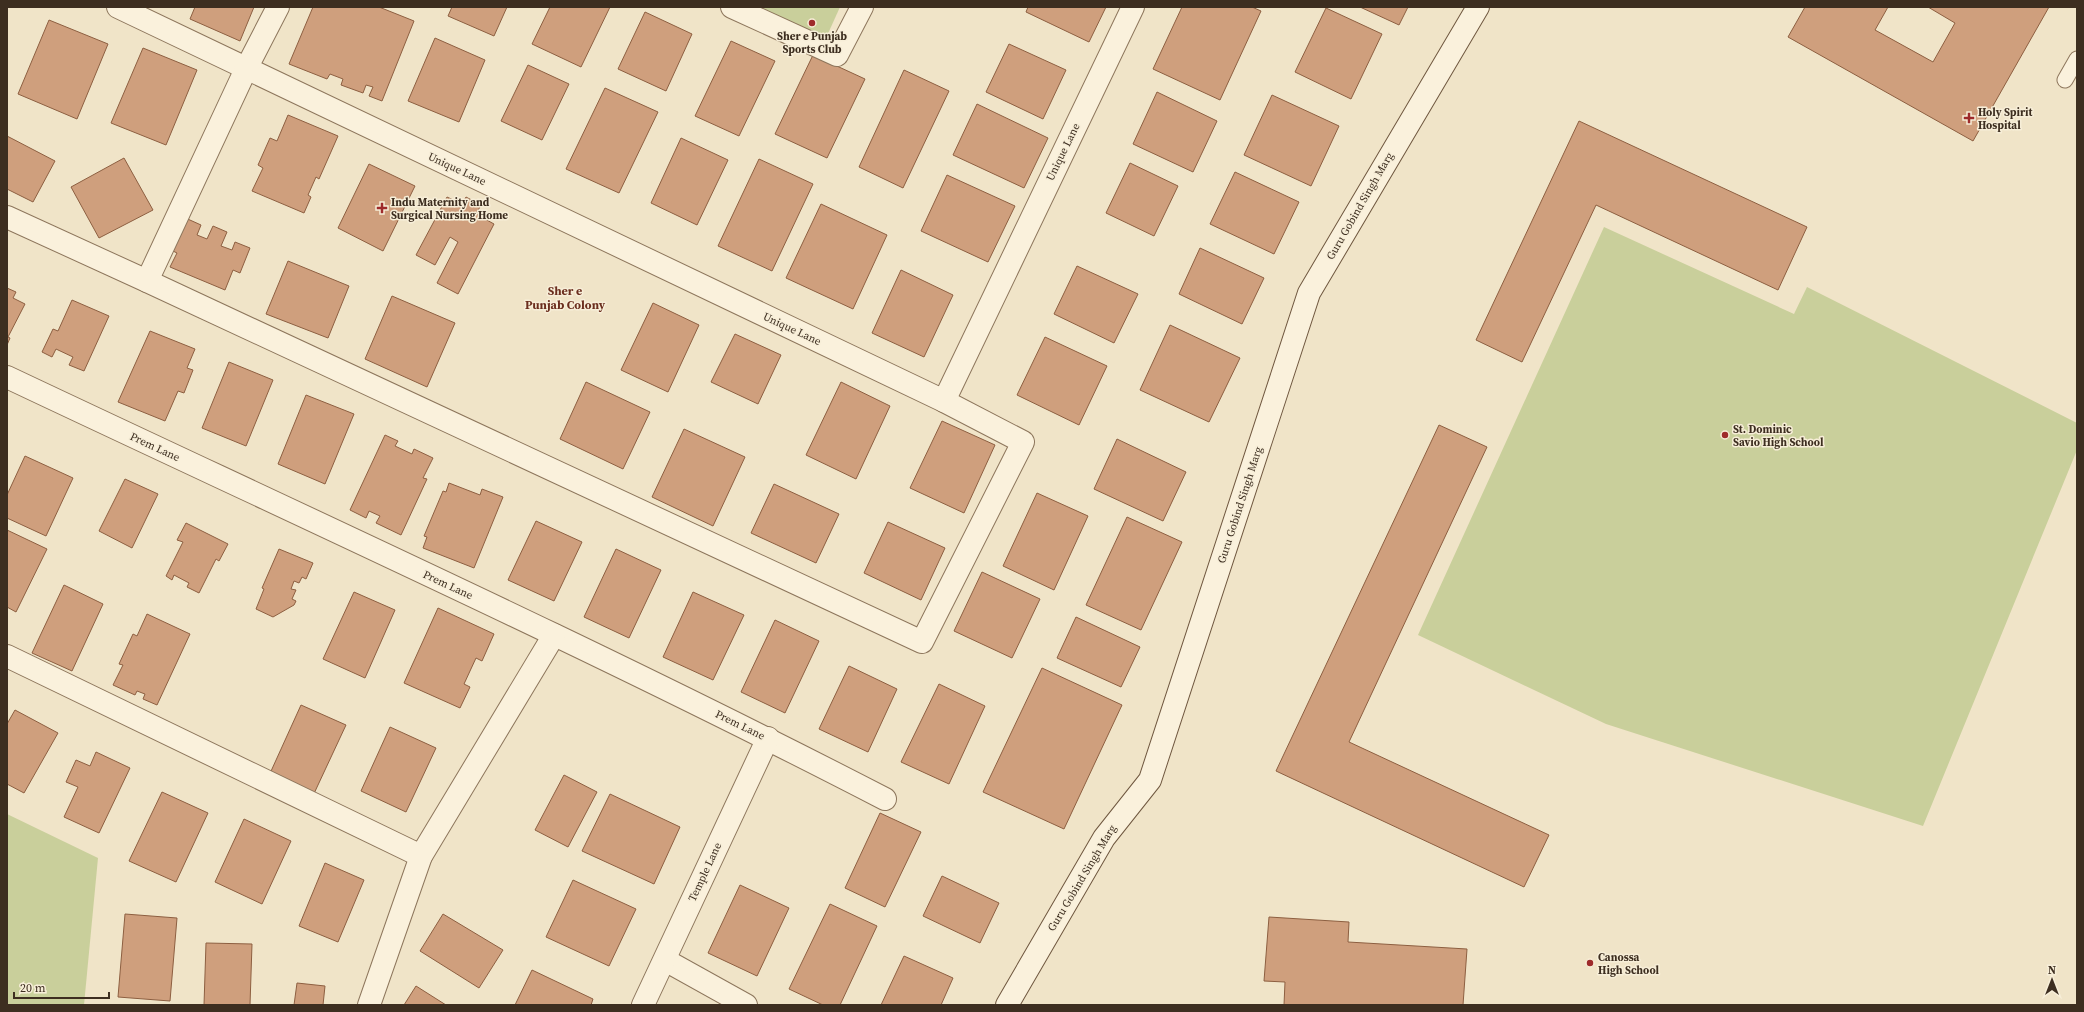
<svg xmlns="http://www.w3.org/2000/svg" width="2084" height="1012" viewBox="0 0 2084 1012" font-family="'Source Serif 4',serif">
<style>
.green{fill:#c9cf9b}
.building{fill:#cf9f7d;stroke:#8d5f41}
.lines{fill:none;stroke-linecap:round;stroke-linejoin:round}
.lane-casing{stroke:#8d765c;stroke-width:17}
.street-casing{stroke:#8d765c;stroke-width:24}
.secondary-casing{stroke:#6f573f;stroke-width:24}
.lane{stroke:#faf1dc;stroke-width:15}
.street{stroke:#faf1dc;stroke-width:22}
.secondary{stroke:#faf1dc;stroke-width:22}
.poi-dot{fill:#9e2a2b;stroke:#f7eed8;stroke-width:1.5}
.labels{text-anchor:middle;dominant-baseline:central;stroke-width:3;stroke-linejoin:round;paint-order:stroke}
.poi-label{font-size:11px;font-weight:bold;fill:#3d2e20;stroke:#f7eed8;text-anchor:start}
.street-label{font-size:11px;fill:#3d2e20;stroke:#f7eed8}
.neighbourhood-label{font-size:12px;font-weight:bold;fill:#6b2e1e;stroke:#f7eed8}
</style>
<rect width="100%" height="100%" fill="#f0e4c8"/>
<g class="green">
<path d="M757,7H840L826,38Z"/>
<path d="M1604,227L1794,314L1807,287L2077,423V450L1923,826L1606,724L1418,635Z"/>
<path d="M7,814L98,858L84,1005H7Z"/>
</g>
<g class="building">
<path d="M195,7H254L240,41L190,19Z"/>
<path d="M313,7H379L414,21L382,101L369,96L373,87L366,85L363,93L341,85L343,79L330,74L327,79L289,64Z"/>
<path d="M452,7H507L494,36L448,16Z"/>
<path d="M550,7H610L581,67L532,44Z"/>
<path d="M1028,7H1106L1089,42L1026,12Z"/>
<path d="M1182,7H1252L1261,11L1220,100L1153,69Z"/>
<path d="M1360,7H1408L1399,25Z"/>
<path d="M1805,7H1888L1875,30L1933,62L1955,23L1928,7H2049L1973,141L1788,37Z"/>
<path d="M1326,8L1382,34L1351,99L1295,72Z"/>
<path d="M645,12L692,34L666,91L618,69Z"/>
<path d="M49,20L108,44L77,119L18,94Z"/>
<path d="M435,38L485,60L459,122L408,101Z"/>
<path d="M731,41L775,61L739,136L695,116Z"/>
<path d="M1009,44L1066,70L1043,119L986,92Z"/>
<path d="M143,48L197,70L166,145L111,123Z"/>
<path d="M813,55L865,79L827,158L775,134Z"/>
<path d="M528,65L569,84L542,140L501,121Z"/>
<path d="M904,70L949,91L903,188L859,167Z"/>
<path d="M605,88L658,112L619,193L566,169Z"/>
<path d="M1157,92L1217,121L1193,172L1133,144Z"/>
<path d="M1272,95L1339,126L1311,186L1244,155Z"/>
<path d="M977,104L1048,138L1024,188L953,155Z"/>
<path d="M288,115L338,136L319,179L316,177L308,195L311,197L304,213L252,191L263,168L258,165L270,138L277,141Z"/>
<path d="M1579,121L1807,227L1778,290L1596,205L1522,362L1476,340Z"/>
<path d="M7,136L55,161L33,202L7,189Z"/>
<path d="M681,138L728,160L697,225L651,203Z"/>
<path d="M124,158L153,210L99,238L71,187Z"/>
<path d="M759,159L813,184L772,271L718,246Z"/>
<path d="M1130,163L1178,186L1154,236L1106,213Z"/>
<path d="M369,164L415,186L383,251L338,228Z"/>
<path d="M1235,172L1299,202L1274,254L1210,224Z"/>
<path d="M947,175L1015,206L988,262L921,231Z"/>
<path d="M447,197L462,204L466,197L481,205L476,214L494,224L458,294L437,283L458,242L450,237L435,265L416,255Z"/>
<path d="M821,204L887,235L853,309L786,278Z"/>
<path d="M181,216L201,225L197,235L207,239L213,226L227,232L221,246L232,250L235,242L250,248L240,273L233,270L225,290L170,267L177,253L167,248Z"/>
<path d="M1200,248L1264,278L1242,324L1179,294Z"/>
<path d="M288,261L349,286L328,338L266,314Z"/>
<path d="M1077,266L1138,294L1114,343L1054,314Z"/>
<path d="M901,270L953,295L924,357L872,333Z"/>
<path d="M7,288L16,292L13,298L25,304L8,337L10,338L7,345Z"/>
<path d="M392,296L455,323L427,387L365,359Z"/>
<path d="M72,300L109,316L84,371L69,365L73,357L56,349L52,357L42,352L53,329L58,331Z"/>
<path d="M653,303L699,325L668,392L621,370Z"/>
<path d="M1170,325L1240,358L1209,422L1140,390Z"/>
<path d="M150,331L195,349L187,368L193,370L184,393L178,391L165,421L118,402Z"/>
<path d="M735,334L781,355L758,404L711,382Z"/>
<path d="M1045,337L1107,366L1079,425L1017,395Z"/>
<path d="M229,362L273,380L246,446L202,428Z"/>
<path d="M586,382L650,412L623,469L560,439Z"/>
<path d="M841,382L890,406L856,479L806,455Z"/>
<path d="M306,395L354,414L325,484L278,464Z"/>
<path d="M942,421L995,445L964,513L910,488Z"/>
<path d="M1439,425L1487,447L1349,742L1549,835L1524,887L1276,771Z"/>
<path d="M684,429L745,457L713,526L652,497Z"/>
<path d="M385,435L398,441L395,446L412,454L414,449L433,458L423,478L427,479L401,535L376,523L380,516L369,511L366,518L350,510Z"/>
<path d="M1117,439L1186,472L1163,521L1094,489Z"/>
<path d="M25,456L73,478L46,536L7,518V495Z"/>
<path d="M125,479L158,494L132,548L99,531Z"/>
<path d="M449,483L480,495L482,489L503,497L474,568L423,548L427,537L424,536L443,491L446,492Z"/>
<path d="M774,484L839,514L816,563L751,533Z"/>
<path d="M1037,493L1088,516L1054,590L1003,566Z"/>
<path d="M1127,517L1182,542L1141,630L1086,605Z"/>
<path d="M536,521L582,542L554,601L508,580Z"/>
<path d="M888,522L945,548L921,600L864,573Z"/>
<path d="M186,523L228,544L219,561L216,559L199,593L187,587L189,583L174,575L172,580L166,576L183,542L177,540Z"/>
<path d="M7,530L47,549L16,612L7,607Z"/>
<path d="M279,549L313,563L306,579L302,577L299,583L294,581L291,589L296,590L292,599L296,601L294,605L273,617L256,609L264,589L262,588Z"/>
<path d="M616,549L661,570L629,638L584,617Z"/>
<path d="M982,572L1040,599L1012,658L954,631Z"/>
<path d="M64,585L103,604L72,671L32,653Z"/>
<path d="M354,592L395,610L365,678L323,659Z"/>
<path d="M693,592L744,615L713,680L663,657Z"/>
<path d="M438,608L494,634L482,661L476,658L464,684L470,687L460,708L404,683Z"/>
<path d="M147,614L190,634L157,705L143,699L145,694L137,691L135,695L113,685L123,665L119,664L133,634L137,636Z"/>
<path d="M1076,617L1140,647L1121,687L1057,658Z"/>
<path d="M775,620L819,641L785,713L741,692Z"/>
<path d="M849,666L897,689L868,752L819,729Z"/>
<path d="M1042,668L1122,705L1064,829L983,792Z"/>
<path d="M939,684L985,706L949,784L901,762Z"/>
<path d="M301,705L346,725L311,800L267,780Z"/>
<path d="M15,710L58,733L24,793L7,784V724Z"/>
<path d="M390,727L436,748L406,812L361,791Z"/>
<path d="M96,752L130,768L99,833L64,817L78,787L66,782L76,760L90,766Z"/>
<path d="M564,775L597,792L568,847L535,830Z"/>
<path d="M162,792L208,813L176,882L129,861Z"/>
<path d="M610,794L680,827L654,884L582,851Z"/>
<path d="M880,813L921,832L885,907L845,888Z"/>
<path d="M244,819L291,841L262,904L215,882Z"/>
<path d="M325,863L364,880L338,942L299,926Z"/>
<path d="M942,876L999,903L980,943L923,916Z"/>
<path d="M573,880L636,909L609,966L546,937Z"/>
<path d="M740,885L789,908L757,976L708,953Z"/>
<path d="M830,904L877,926L840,1005H823L789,989Z"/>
<path d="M125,914L177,918L170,1001L118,997Z"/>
<path d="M443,914L503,950L479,988L420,951Z"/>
<path d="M1269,917L1349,922L1348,942L1467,949L1463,1005H1284L1285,982L1264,981Z"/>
<path d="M206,943L252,944L250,1005H204Z"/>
<path d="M904,956L953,978L941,1005H881Z"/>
<path d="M532,970L593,999L591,1005H515Z"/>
<path d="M297,983L325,986L323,1005H294Z"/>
<path d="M416,986L446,1005H404Z"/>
</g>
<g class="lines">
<g class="lane-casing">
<path id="lane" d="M2065,80L2077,59"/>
</g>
<g class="street-casing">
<g id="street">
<path d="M118,7L944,401L1133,7"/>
<path d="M278,7L246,69L147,281L922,642L1023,442L944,401"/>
<path d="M732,7L837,55L862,7"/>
<path d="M7,217L147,281"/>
<path d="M7,377C301,516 597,650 885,799"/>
<path d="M7,656L421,856"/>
<path d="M665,960L746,1005"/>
<path d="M369,1005L421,856L554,635"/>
<path d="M643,1005L768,738"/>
</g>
</g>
<g class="secondary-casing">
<path id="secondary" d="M1007,1005L1104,838L1150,780L1309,293L1478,7"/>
</g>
<use href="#lane" class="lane"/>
<use href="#street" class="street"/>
<use href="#secondary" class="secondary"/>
</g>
<g class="poi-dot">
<circle cx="812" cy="23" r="4"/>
<path d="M1967 112h4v4h4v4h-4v4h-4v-4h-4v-4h4z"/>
<path d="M380 202h4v4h4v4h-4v4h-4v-4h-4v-4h4z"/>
<circle cx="1725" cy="435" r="4"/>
<circle cx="1590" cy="963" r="4"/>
</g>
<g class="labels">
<g class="poi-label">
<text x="812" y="36" text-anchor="middle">Sher e Punjab<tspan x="812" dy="13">Sports Club</tspan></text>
<text x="1978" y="112">Holy Spirit<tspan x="1978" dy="13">Hospital</tspan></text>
<text x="391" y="202">Indu Maternity and<tspan x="391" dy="13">Surgical Nursing Home</tspan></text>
<text x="1733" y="429">St. Dominic<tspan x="1733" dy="13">Savio High School</tspan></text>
<text x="1598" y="957">Canossa<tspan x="1598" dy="13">High School</tspan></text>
</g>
<g class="street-label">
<text transform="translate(1063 152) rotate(-64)">Unique Lane</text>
<text transform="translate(457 169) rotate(25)">Unique Lane</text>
<text transform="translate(1360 206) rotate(-60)">Guru Gobind Singh Marg</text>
<text transform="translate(792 329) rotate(25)">Unique Lane</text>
<text transform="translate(155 447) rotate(25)">Prem Lane</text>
<text transform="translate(1240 505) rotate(-72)">Guru Gobind Singh Marg</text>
<text transform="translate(448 585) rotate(25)">Prem Lane</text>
<text transform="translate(740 725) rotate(26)">Prem Lane</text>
<text transform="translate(705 872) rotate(-65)">Temple Lane</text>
<text transform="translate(1082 878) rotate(-59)">Guru Gobind Singh Marg</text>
</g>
<g class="neighbourhood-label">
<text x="565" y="291">Sher e<tspan x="565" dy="14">Punjab Colony</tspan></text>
</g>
</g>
<rect width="2084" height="1012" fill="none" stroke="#3d2e20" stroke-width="16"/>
<g transform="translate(2052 980)" stroke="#f7eed8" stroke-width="3" paint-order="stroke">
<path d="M0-3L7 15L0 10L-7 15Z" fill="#3d2e20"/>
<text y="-6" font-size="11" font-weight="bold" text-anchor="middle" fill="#3d2e20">N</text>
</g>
<path d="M14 992v6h95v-6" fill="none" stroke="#3d2e20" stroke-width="2"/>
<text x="20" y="992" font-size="12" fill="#3d2e20" stroke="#f7eed8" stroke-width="3" paint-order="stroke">20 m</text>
</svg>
